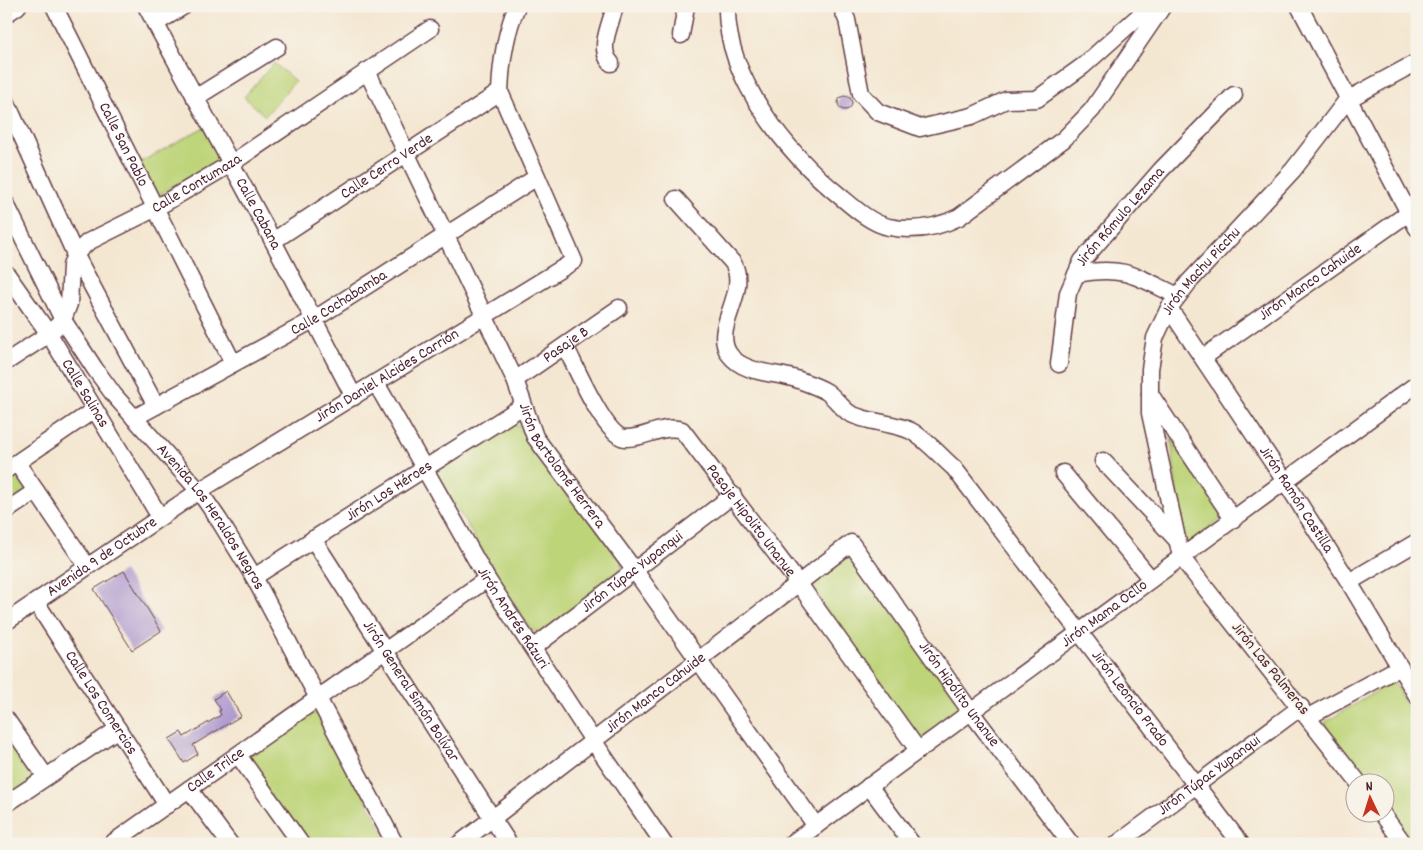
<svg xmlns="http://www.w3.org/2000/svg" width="1423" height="850" viewBox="0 0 1423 850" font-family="Dekko,sans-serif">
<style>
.green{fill:#bdd478;stroke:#847a52}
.building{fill:#af9acf}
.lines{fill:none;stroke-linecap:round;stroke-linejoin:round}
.minor-casing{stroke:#643d44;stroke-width:19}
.minor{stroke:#fff;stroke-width:16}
.labels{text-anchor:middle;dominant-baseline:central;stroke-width:4;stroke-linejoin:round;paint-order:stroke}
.street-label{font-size:16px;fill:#4a1f2b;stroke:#f7f3e8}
</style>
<rect width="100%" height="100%" fill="#f7f3e8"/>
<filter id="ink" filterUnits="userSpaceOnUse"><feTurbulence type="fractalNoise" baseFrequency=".02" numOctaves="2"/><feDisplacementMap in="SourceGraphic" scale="10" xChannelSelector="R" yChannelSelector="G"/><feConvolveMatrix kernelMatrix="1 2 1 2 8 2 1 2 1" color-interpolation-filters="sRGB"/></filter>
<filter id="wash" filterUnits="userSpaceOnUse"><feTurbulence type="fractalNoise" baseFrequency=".0096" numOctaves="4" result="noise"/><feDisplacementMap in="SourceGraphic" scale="20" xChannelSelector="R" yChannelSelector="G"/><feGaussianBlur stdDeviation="1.12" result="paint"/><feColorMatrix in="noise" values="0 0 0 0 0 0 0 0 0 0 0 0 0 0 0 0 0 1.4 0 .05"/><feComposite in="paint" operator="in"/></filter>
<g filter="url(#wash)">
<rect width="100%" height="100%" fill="#f4e7d2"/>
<g class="green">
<path d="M274,63L295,81L265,116L244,97Z"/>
<path d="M204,127L222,159L158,195L139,163Z"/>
<path d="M514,421L622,561V572L540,633L531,630L434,471Z"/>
<path d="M1171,438L1225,516L1189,544L1181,536Z"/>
<path d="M14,471L27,490L6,505V476Z"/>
<path d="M851,554L963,708L919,740L810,588Z"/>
<path d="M1393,681L1417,722V844H1412L1386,807V782H1367L1324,723Z"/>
<path d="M315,713L320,714L390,844H304L243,759L309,714Z"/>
<path d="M10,733L39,776L6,798V736Z"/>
</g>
<g id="blocks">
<g class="building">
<circle cx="845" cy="103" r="7"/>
<path d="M124,571L161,631L132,650L94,589Z"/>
<path d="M226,691L241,716L193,745L198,754L184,763L169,739L181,732L184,737L221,715L219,711L221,710L214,699Z"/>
</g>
</g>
</g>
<g filter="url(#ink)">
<use href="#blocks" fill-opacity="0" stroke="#643d44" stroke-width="1"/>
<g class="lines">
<g class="minor-casing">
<g id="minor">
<path id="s1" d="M54,6L233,363"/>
<path id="s2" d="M146,6L273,241L354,397"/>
<path d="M727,6C725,78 788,154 841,197C854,208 872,224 889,227C914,232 937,228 959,217L1064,139L1092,110L1163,6"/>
<path d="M841,6L847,20L861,94L878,112L920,128L972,116L1006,100L1037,99L1083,66L1150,6"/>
<path d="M1299,6L1417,228"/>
<path d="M6,14L18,6"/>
<path d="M155,24L184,6"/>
<path d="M681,35L686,6"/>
<path d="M611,63C597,49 611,24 615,6"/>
<path id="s3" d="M367,71L515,380L535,437L635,571L816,826"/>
<path d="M195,98L277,47"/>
<path d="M6,101L75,254L156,406"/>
<path id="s4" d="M676,199L733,263C750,293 711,327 729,354C744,375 778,372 799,380C807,383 819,387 827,392C835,398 841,407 849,413C867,423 892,422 911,431C927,440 940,456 954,468L1241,844"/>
<path id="s5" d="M6,204L63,320L95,369L114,395L199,491L219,520L254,577L395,844"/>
<path id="s6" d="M273,241L500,92"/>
<path id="s7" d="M6,273L49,334L160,517"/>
<path d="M1076,274C1124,265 1136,276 1178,296"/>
<path id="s8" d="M1169,308L1285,481L1349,582L1417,696"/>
<path id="s9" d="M565,346C575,364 604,436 625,438C645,439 661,424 682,430L799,584L918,750"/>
<path id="s10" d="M1204,357L1417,207"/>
<path id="s11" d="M6,362L49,334L63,320L69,304L71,266L75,254L88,242L156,208L232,163L430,29"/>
<path id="s12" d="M1059,364L1068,293L1082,261L1161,170L1234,95"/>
<path id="s13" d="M515,380L619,308"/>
<path id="s14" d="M376,383L487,579L594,742L664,844"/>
<path d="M1150,394L1233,519"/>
<path id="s15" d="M134,418L313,320L537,177"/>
<path d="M1103,461L1176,539"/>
<path d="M17,463L87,566"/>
<path d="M6,470L94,410"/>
<path d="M1063,473L1151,579"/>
<path d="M6,511L36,491"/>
<path id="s16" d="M313,539L509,844"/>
<path id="s17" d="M254,577L523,406"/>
<path d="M1349,582L1417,542"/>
<path id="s18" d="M36,602L167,805"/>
<path id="s19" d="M6,622L199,491L574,261L500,92C501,62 505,34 517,6"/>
<path id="s20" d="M533,648L733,495"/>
<path d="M1308,717L1400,667"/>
<path d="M6,719L46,777"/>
<path d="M238,755L301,844"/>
<path id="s21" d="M1358,782L1181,557L1150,413V369L1155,338L1169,308L1189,282L1293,170L1347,100L1417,62"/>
<path d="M869,786L912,844"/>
<path d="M189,789L230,844"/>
<path d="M6,804L118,729"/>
<path d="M1381,812L1404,844"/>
<path id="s22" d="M111,844L487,579"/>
<path id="s23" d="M459,844L851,543L971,712L1071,844"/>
<path id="s24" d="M791,844L1417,384"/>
<path id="s25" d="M1117,844L1301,707"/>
</g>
</g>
<use href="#minor" class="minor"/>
</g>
</g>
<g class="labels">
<g class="street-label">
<text stroke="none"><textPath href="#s1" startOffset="155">Calle San Pablo</textPath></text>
<text stroke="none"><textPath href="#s6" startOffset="136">Calle Cerro Verde</textPath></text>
<text stroke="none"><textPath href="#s11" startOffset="280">Calle Contumaza</textPath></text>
<text stroke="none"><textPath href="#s2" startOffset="236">Calle Cabana</textPath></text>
<text stroke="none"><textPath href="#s12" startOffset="165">Jirón Rómulo Lezama</textPath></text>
<text stroke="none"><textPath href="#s21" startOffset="591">Jirón Machu Picchu</textPath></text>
<text stroke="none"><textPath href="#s10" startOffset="130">Jirón Manco Cahuide</textPath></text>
<text stroke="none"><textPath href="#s15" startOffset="235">Calle Cochabamba</textPath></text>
<text stroke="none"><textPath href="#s13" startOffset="62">Pasaje B</textPath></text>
<text stroke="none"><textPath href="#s19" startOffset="454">Jirón Daniel Alcides Carrión</textPath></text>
<text stroke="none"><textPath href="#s7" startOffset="144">Calle Salinas</textPath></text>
<text stroke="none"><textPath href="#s3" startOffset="441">Jirón Bartolomé Herrera</textPath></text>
<text stroke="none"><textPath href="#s17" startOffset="160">Jirón Los Héroes</textPath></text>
<text stroke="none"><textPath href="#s8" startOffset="230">Jirón Ramón Castilla</textPath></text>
<text stroke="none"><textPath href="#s5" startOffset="376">Avenida Los Heraldos Negros</textPath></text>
<text stroke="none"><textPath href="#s9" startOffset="284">Pasaje Hipolito Unanue</textPath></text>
<text stroke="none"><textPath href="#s19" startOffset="116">Avenida 9 de Octubre</textPath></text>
<text stroke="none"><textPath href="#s20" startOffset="125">Jirón Túpac Yupanqui</textPath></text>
<text stroke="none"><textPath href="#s24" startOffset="389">Jirón Mama Ocllo</textPath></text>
<text stroke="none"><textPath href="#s14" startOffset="272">Jirón Andrés Rázuri</textPath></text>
<text transform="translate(1270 669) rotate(51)">Jirón Las Palmeras</text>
<text stroke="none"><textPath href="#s16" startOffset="181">Jirón General Simón Bolívar</textPath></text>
<text stroke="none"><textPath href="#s23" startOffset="248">Jirón Manco Cahuide</textPath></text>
<text stroke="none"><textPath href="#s23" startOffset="680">Jirón Hipólito Unanue</textPath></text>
<text stroke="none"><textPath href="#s4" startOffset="729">Jirón Leoncio Prado</textPath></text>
<text stroke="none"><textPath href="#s18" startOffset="120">Calle Los Comercios</textPath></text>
<text stroke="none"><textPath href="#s22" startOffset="128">Calle Trilce</textPath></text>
<text stroke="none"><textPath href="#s25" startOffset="115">Jirón Túpac Yupanqui</textPath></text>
</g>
</g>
<rect width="1423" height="850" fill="none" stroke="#f7f3e8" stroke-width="25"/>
<g transform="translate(1370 798) rotate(356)"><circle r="24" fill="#f7f3e8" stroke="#b29e9c"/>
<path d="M0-4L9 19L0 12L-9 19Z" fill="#c8321e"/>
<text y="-8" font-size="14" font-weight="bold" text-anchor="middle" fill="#4a1f2b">N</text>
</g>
</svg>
